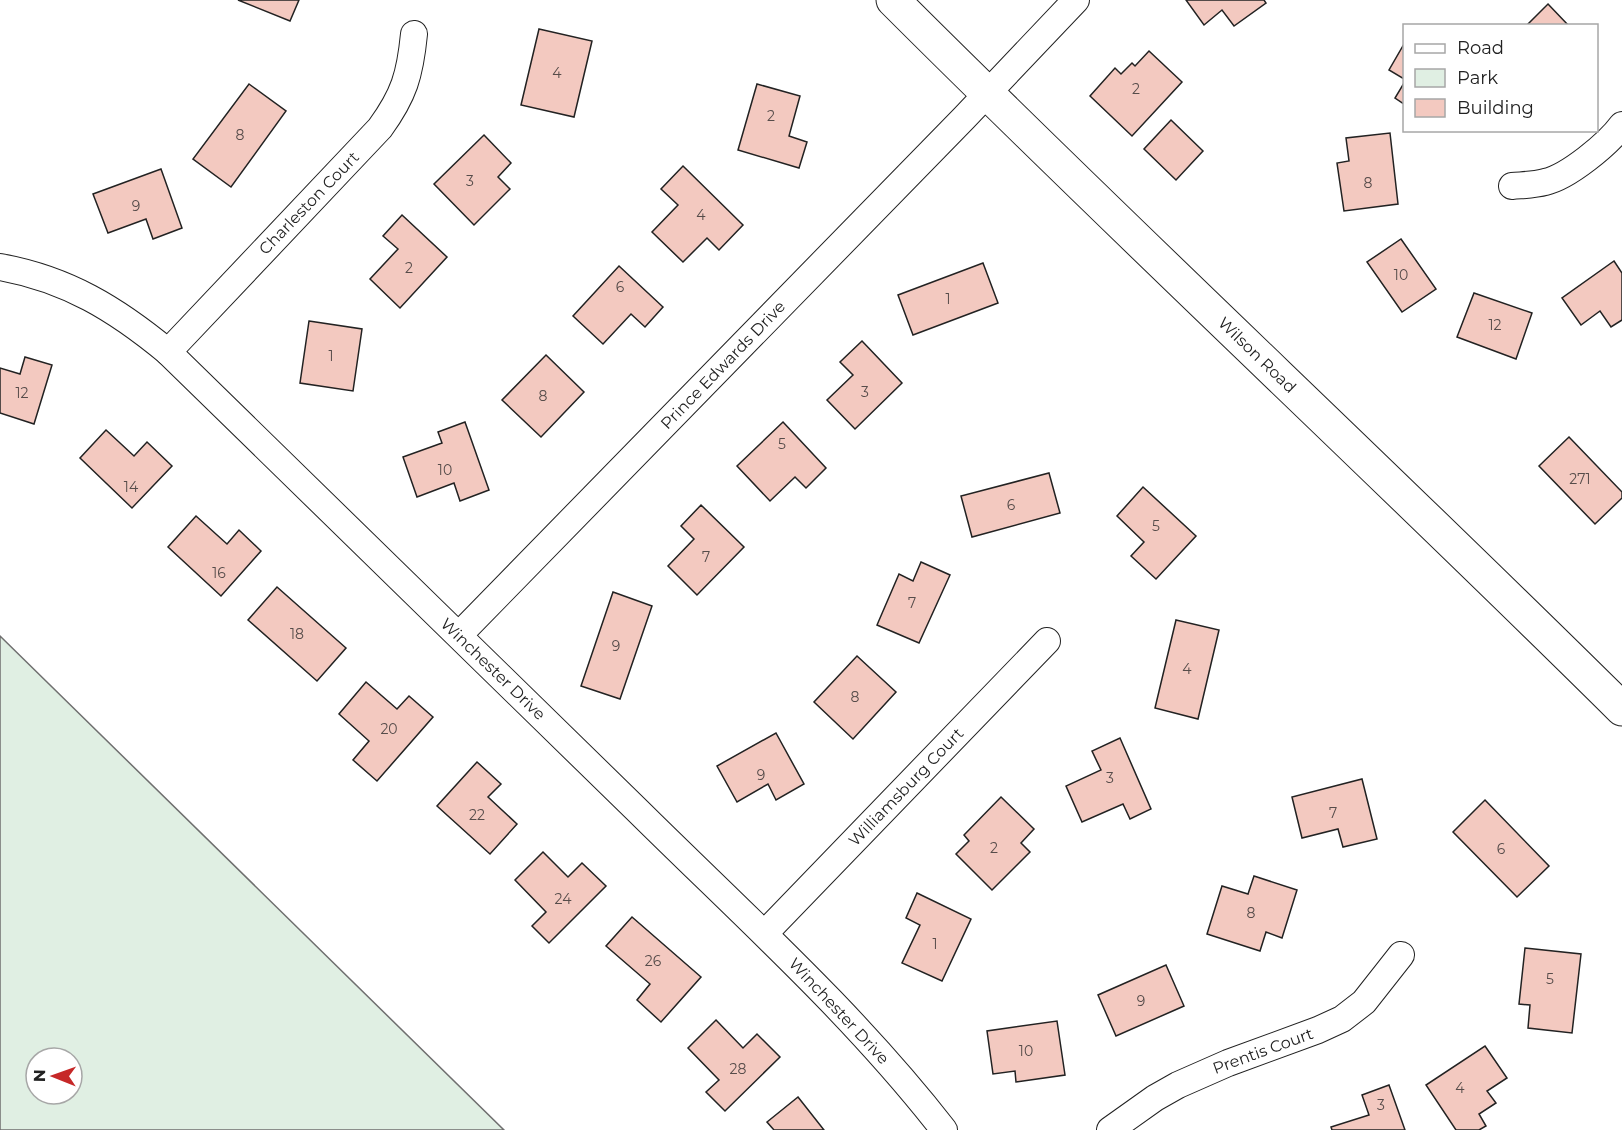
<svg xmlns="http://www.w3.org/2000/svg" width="1622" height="1130" viewBox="0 0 1622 1130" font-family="Montserrat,sans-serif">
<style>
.green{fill:#e0efe3;stroke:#6f6f6f;stroke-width:1.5;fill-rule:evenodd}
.building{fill:#f3c9c0;stroke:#222;stroke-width:1.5}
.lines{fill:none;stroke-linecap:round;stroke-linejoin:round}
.street-casing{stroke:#222;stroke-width:28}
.secondary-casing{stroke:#222;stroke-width:35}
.street{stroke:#fff;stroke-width:26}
.secondary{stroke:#fff;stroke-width:33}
.labels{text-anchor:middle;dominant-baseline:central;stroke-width:4.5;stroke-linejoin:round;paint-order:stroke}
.number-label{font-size:14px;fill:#564c4a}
.street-label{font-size:16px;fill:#222;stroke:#fff}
</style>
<rect width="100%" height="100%" fill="#fff"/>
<path class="green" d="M0,636L504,1130H0ZM36,1058H72V1094H36Z"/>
<g class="building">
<path d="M238,0H299L290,21Z"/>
<path d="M1186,0H1264L1266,3L1234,26L1222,10L1204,25Z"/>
<path d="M1548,4L1569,26H1526Z"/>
<path d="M539,29L592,41L574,117L521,105Z"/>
<path d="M1404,44V79L1389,70Z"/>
<path d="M1149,51L1182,82L1132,136L1090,96L1115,68L1121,74L1132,63L1135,66Z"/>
<path d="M1404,83V104L1395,98Z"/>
<path d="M249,84L286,111L231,187L193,159Z"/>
<path d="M757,84L800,96L789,136L807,142L799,168L738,150Z"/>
<path d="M1171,120L1203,151L1176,180L1144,149Z"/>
<path d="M1390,133L1398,204L1344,211L1337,163L1349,161L1346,138Z"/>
<path d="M484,135L511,163L498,177L510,189L474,225L434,184Z"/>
<path d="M683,166L743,225L719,250L707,238L683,262L652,232L678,205L661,189Z"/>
<path d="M161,169L182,228L153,239L146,219L108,233L93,194Z"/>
<path d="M402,215L447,257L400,308L370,279L398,249L383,236Z"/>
<path d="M1401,239L1436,289L1402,312L1367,262Z"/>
<path d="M1614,261L1622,273V320L1611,327L1600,311L1581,325L1562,298Z"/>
<path d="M983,263L998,303L913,335L898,295Z"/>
<path d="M619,266L663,307L645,327L631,314L603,344L573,316Z"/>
<path d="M1474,293L1532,313L1516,359L1457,337Z"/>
<path d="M309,321L362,329L353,391L300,383Z"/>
<path d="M862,341L902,383L855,429L827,400L853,375L840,362Z"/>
<path d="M546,355L584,392L541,437L502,400Z"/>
<path d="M25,357L52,365L34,424L0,413V368L20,374Z"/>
<path d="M465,422L489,490L460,501L454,483L417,497L403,457L442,443L438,432Z"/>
<path d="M783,422L826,468L806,488L795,477L770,501L737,466Z"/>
<path d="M106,430L134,456L147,442L172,466L132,508L80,458Z"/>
<path d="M1569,437L1622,492V498L1595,524L1539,466Z"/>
<path d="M1049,473L1060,513L972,537L961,496Z"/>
<path d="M1143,487L1196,536L1156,579L1131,556L1144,542L1117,516Z"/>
<path d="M701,505L744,547L697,595L668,566L694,539L681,526Z"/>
<path d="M196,516L227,544L239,530L261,551L221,596L168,547Z"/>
<path d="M921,562L950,575L919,643L877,625L899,574L913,581Z"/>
<path d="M277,587L346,648L317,681L248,620Z"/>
<path d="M613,592L652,606L620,699L581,686Z"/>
<path d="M1176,620L1219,630L1198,719L1155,708Z"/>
<path d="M857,656L896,692L853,739L814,702Z"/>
<path d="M366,682L397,709L409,696L433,717L377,781L353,760L369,741L339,714Z"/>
<path d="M776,733L804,784L776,800L768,784L737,802L717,766Z"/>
<path d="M1120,738L1151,809L1130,819L1123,804L1082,822L1066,786L1101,770L1092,751Z"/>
<path d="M477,762L501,784L488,797L517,824L490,854L437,806Z"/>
<path d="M1362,779L1377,839L1343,847L1338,829L1302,838L1292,797Z"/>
<path d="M1001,797L1034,829L1021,843L1030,852L992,890L956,854L969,841L964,835Z"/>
<path d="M1485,800L1549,866L1517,897L1453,832Z"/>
<path d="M543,852L568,877L582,863L606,886L549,943L532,926L546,912L515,880Z"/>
<path d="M1254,876L1297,890L1282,938L1266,932L1260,951L1207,934L1222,886L1248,894Z"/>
<path d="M917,893L971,919L942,981L902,963L920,925L906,918Z"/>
<path d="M632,917L701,977L661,1022L637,1000L650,984L606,946Z"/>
<path d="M1525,948L1581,954L1572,1033L1528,1028L1530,1005L1519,1004Z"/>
<path d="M1166,965L1184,1006L1116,1036L1098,995Z"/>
<path d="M716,1020L743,1048L757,1034L780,1057L725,1111L706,1092L719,1080L688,1048Z"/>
<path d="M1057,1021L1065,1075L1016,1082L1015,1071L993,1074L987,1031Z"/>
<path d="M1485,1046L1507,1078L1487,1091L1496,1103L1479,1114L1486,1126L1479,1130H1456L1426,1085Z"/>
<path d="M1389,1085L1405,1130H1332L1331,1127L1369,1115L1362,1095Z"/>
<path d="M798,1097L824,1130H774L767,1122Z"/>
</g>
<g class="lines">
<g class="street-casing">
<g id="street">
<path d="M1512,186C1523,185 1534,185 1545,182C1568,177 1608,144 1622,125"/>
<path d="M0,267C67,279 116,309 168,352C325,505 482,658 638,811C743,915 853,1013 944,1130"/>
<path d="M168,352L380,128C404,95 410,75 414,34"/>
<path d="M459,635L964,118L1076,0"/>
<path d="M765,933L1047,641"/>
<path d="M1110,1130L1155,1098L1178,1085L1228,1063L1318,1030L1342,1019L1364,1002L1401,955"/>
</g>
</g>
<g class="secondary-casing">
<path id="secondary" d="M893,0C1133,240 1381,470 1622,709"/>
</g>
<use href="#street" class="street"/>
<use href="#secondary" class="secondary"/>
</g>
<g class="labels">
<g class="number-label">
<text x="557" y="73">4</text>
<text x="1136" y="89">2</text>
<text x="771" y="116">2</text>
<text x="240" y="135">8</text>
<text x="470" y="181">3</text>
<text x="1368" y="183">8</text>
<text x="136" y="206">9</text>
<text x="701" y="215">4</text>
<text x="409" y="268">2</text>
<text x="1401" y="275">10</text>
<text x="620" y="287">6</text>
<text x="948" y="299">1</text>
<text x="1495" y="325">12</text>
<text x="331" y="356">1</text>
<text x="865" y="392">3</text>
<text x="22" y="393">12</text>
<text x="543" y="396">8</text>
<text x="782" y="444">5</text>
<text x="445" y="470">10</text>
<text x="1580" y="479">271</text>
<text x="131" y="487">14</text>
<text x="1011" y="505">6</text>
<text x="1156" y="526">5</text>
<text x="706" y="557">7</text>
<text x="219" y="573">16</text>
<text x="912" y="603">7</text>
<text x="297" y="634">18</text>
<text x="616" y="646">9</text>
<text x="1187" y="669">4</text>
<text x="855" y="697">8</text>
<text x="389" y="729">20</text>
<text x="761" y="775">9</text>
<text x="1110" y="778">3</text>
<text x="1333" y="813">7</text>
<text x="477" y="815">22</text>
<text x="994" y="848">2</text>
<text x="1501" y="849">6</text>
<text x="563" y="899">24</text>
<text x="1251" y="913">8</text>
<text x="935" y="944">1</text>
<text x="653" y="961">26</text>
<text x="1550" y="979">5</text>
<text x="1141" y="1001">9</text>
<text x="1026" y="1051">10</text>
<text x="738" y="1069">28</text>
<text x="1460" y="1088">4</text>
<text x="1381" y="1105">3</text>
</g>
<g class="street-label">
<text transform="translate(309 203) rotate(-46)">Charleston Court</text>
<text transform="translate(1257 355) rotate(44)">Wilson Road</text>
<text transform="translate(723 365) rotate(-46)">Prince Edwards Drive</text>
<text transform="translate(493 669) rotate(44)">Winchester Drive</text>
<text transform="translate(906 787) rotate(-46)">Williamsburg Court</text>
<text transform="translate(839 1011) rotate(47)">Winchester Drive</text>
<text transform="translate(1263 1051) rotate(-20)">Prentis Court</text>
</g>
</g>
<rect x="1403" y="24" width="195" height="108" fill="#ffffff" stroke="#a7a7a7" stroke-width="1.5"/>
<rect x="1415" y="44" width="30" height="9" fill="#ffffff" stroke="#a7a7a7" stroke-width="1.5"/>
<text x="1457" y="54" font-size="18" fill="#222222">Road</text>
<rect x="1415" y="69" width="30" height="18" fill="#e0efe3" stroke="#a7a7a7" stroke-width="1.5"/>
<text x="1457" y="84" font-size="18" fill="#222222">Park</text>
<rect x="1415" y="99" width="30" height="18" fill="#f3c9c0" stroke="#a7a7a7" stroke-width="1.5"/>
<text x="1457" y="114" font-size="18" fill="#222222">Building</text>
<g transform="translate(54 1076) rotate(271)"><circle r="28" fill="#ffffff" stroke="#a7a7a7" stroke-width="1.5"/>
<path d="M0-4.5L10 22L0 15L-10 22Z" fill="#c62828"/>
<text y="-9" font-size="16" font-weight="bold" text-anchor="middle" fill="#222222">N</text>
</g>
</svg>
